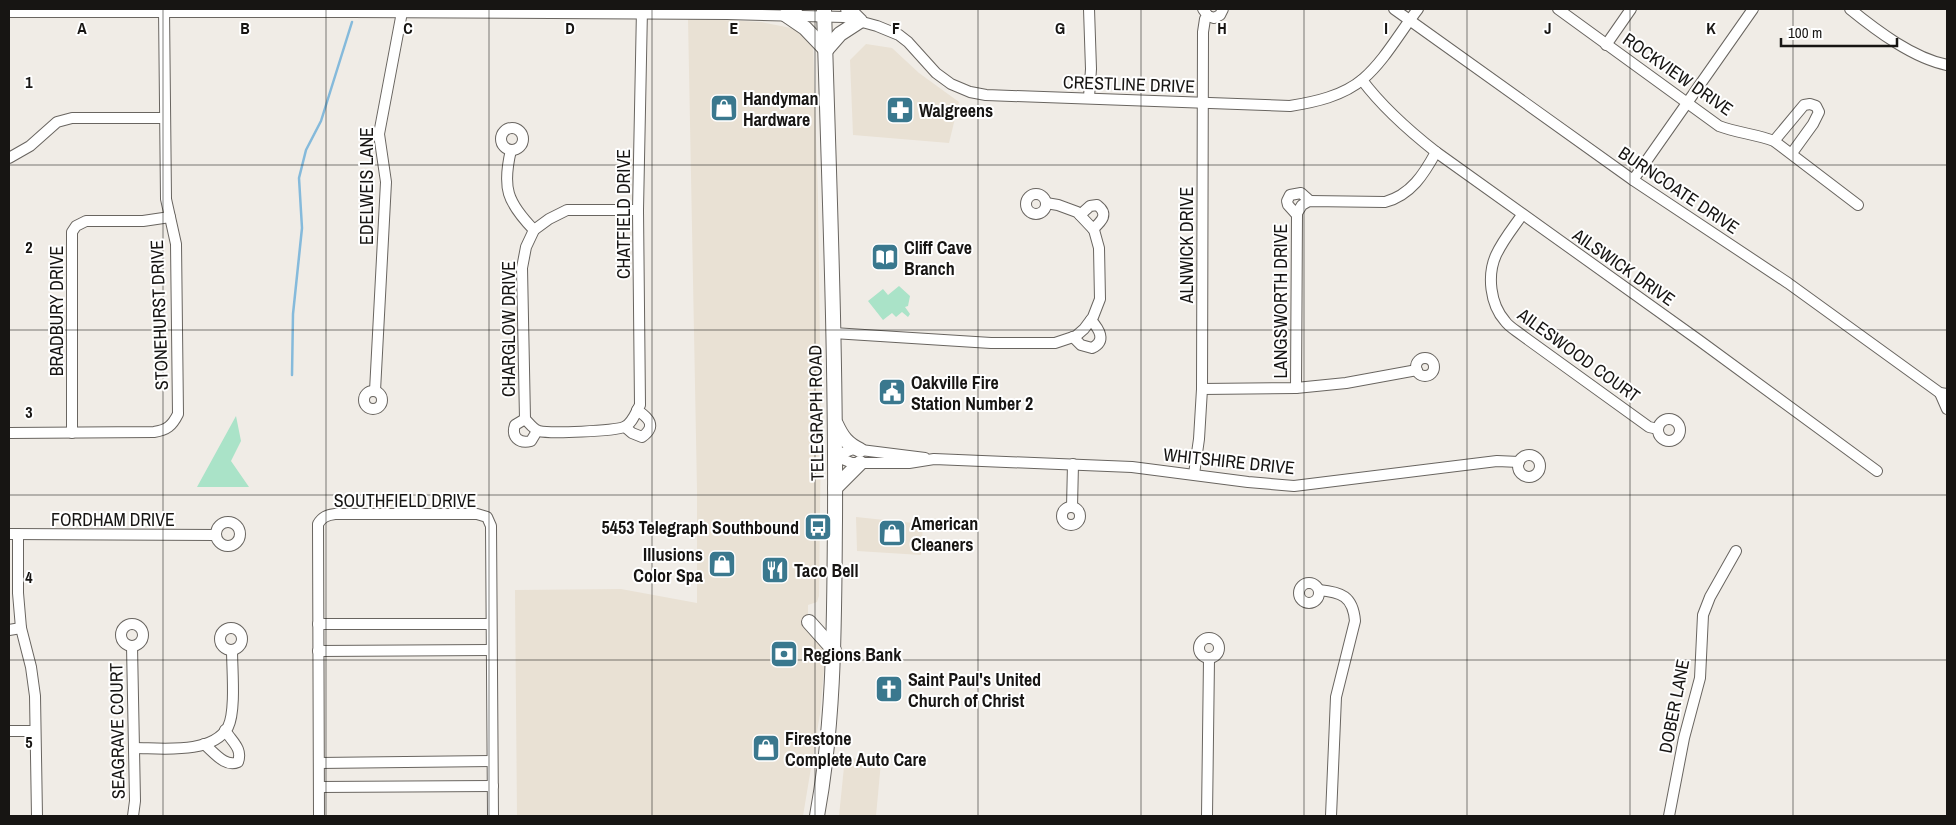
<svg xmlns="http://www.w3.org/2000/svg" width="1956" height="825" viewBox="0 0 1956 825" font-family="'Archivo Narrow',sans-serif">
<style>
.built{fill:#e9e1d4}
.green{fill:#aae3c8}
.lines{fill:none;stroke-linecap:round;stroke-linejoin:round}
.stream{stroke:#85badb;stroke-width:2.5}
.minor-casing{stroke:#696560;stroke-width:12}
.major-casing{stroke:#696560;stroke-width:16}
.minor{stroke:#fff;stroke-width:10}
.major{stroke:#fff;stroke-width:14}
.grid{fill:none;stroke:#171513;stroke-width:1;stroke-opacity:0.55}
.labels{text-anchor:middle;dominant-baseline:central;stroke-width:4;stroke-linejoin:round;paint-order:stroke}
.street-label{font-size:18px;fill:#171513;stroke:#fff}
.poi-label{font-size:18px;font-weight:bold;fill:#171513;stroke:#fff;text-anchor:start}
.grid-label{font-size:16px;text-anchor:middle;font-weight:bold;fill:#171513;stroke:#fff;stroke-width:4;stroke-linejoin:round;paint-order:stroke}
</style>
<rect width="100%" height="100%" fill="#f0ece6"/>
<g class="built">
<path d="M688,18L761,22L791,28L804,32L813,43L818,197L821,430L819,596L817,602L808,605V628L818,638L823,648L825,658L820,714L803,816H517L515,590L621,589L697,603V490Z"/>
<path d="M866,44L892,48L919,73L959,102L949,143L853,135L850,60Z"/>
<path d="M856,517L923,524L921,555L857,551Z"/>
<path d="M845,757L881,762L876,816H839Z"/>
</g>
<g class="green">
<path d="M899,286L910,296L908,306L905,307L910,314L908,317L902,312L896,317L892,313L883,320L868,301L883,289L888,295Z"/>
<path d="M236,416L241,441L231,461L249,487H197Z"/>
</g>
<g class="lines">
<path class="stream" d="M292,375L293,314L302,228L299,178L306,150L321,121L352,22"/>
<g class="minor-casing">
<g id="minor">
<path d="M1203,9L1208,16L1214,18L1220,15L1223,9"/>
<path d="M1394,9L1633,180L1788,283L1940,393L1947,394"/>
<path d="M1558,9L1719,126C1737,133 1756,134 1774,141L1858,205"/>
<path d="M1850,9C1877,31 1913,58 1947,65"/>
<path d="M9,12H352L727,14L844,17L877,26L899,35L908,42L936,73L951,84L970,92L986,95L1290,106C1315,102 1343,96 1363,79C1385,60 1400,32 1418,9"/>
<path d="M1606,45L1631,9"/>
<path d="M1362,80C1383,108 1408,130 1436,152L1700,341L1877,471"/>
<path d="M1089,97L1091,69L1089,9"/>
<circle cx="512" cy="139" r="11"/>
<path d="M1774,141L1804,105L1810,104L1816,106L1819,112L1813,124L1792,153"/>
<path d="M511,150C502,188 507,202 534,230"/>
<path d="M9,158L30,146L57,122L72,118H165"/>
<path d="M1633,180L1753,9"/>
<circle cx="1036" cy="204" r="10"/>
<path d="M638,210H567L549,219L534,230L526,247L522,268L525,419C529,423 534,430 539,431C550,434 614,431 624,427C632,424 636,412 640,405L638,210L642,9"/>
<path d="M1080,215L1090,206L1097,205C1109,214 1102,221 1093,229"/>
<path d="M1297,215L1288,205L1287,201L1290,195L1301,193L1310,201"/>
<path d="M1522,215C1513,228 1503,240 1496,255C1487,275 1490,304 1505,321C1509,327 1517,331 1523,336L1649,427L1658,429"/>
<path d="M833,333L991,343H1055L1076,336L1084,329L1093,317L1100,299L1099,248L1094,230L1077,212L1058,205L1046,203"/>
<path d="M1073,337L1081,345L1092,348C1107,341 1099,329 1091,320"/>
<circle cx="1425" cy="367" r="9"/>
<path d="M1296,388L1297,213L1302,205L1309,201L1385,202C1411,195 1424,174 1436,152"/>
<path d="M1202,389L1296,388L1346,383L1417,370"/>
<circle cx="373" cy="400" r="9"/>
<path d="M375,391L386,182L379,134L402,12"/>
<path d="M1940,393L1947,409"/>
<circle cx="1669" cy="430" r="11"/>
<path d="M525,419L515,425C511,437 519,444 531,441L537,431"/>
<path d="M625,427L632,433L642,437C657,426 649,418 637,410"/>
<path d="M9,433L154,432C167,430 172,426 178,414L176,244L166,199L164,9"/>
<path d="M72,433V232L76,226L86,221H143L170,217"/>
<circle cx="1529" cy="466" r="11"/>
<path d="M835,456L852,463H909L934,459L1132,467L1248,482L1294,486L1497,461L1519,462"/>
<path d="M835,456L853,449L925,458"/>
<path d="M1194,474L1199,439L1202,389L1203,32L1205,19L1208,16"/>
<path d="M1072,507L1073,464"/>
<circle cx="1071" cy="516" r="9"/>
<circle cx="228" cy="534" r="12"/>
<path d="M9,534L216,535"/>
<path d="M18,534V593L21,628L31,667L35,696L37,816"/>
<circle cx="1309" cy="593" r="10"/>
<path d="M1319,590C1341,592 1353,596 1355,621L1336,697L1331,816"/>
<circle cx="132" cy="635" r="11"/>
<path d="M318,624H491"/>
<circle cx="231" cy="639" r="11"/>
<path d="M9,630L21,628"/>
<circle cx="1209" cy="648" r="10"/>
<path d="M132,646L135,801L133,816"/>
<path d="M318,651L491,650"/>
<path d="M9,731H35"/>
<path d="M204,744C214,752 225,768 238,762C243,748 231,741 225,730"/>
<path d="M134,748C161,748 212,755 228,727C236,711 232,669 232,650"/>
<path d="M319,763L492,761"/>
<path d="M319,787L493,786"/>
<path d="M319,816L318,524C322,517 327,515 335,514H477L487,517L491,526L493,816"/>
<path d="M1207,816L1209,659"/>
<path d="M1669,816L1684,738L1700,678L1703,615L1710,597L1736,551"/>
</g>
</g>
<g class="major-casing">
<g id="major">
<path d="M795,9L786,15L805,28L826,50"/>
<path d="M826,50L840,34L860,21L848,9"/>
<path d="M836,424C842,437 847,444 860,450"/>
<path d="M835,488L860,463"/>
<path d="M809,622L834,650"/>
<path d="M817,816C835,718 834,620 835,521C836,350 829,179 824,9"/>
</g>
</g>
<use href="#minor" class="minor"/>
<use href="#major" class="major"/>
</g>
<path class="grid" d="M163,9V816M326,9V816M489,9V816M652,9V816M815,9V816M978,9V816M1141,9V816M1304,9V816M1467,9V816M1630,9V816M1793,9V816M9,165H1947M9,330H1947M9,495H1947M9,660H1947"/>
<defs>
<g id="shop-square" transform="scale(1.4375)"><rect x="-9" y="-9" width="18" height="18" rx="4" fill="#3a788e" stroke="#fff"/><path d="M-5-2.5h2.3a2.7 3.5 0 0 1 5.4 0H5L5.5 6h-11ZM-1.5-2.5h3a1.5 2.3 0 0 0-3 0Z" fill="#fff"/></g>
<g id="pharmacy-square" transform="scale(1.4375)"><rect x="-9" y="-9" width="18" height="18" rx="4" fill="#3a788e" stroke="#fff"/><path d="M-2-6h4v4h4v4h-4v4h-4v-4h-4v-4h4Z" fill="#fff"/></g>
<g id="library-square" transform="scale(1.4375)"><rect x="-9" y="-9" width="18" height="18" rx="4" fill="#3a788e" stroke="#fff"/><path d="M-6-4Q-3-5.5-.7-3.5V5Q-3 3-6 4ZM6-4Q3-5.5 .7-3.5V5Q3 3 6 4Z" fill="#fff"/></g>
<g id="civic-square" transform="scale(1.4375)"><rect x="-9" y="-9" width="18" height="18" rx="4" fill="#3a788e" stroke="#fff"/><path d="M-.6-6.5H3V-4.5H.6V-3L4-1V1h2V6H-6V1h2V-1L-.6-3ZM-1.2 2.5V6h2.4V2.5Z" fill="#fff"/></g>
<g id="bus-square" transform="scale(1.4375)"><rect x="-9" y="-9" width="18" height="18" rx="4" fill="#3a788e" stroke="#fff"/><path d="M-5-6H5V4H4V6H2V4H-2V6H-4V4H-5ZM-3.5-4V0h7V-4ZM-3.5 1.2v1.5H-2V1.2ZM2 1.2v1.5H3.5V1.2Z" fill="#fff"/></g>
<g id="restaurant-square" transform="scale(1.4375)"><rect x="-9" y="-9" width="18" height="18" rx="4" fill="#3a788e" stroke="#fff"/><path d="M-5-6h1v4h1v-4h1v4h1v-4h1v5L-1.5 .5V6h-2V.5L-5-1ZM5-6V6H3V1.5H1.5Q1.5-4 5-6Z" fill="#fff"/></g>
<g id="bank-square" transform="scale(1.4375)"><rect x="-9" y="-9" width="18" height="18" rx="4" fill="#3a788e" stroke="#fff"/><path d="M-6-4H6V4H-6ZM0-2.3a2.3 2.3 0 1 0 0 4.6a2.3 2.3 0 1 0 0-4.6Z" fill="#fff"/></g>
<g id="church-square" transform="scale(1.4375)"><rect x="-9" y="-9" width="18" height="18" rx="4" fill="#3a788e" stroke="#fff"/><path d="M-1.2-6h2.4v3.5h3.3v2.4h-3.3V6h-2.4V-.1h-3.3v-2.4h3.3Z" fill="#fff"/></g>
</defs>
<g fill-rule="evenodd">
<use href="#shop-square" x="724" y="108"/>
<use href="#pharmacy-square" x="900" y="110"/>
<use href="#library-square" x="885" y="257"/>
<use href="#civic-square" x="892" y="392"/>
<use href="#bus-square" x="818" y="527"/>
<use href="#shop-square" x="892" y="533"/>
<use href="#shop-square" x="722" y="564"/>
<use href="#restaurant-square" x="775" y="570"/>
<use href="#bank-square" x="784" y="654"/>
<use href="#church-square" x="889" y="689"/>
<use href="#shop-square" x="766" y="748"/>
</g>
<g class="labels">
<g class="street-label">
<text transform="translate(1678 74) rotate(35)">ROCKVIEW DRIVE</text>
<text transform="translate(1129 84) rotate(2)">CRESTLINE DRIVE</text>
<text transform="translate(366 186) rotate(-90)">EDELWEIS LANE</text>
<text transform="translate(1679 190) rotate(34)">BURNCOATE DRIVE</text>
<text transform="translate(623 214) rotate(-90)">CHATFIELD DRIVE</text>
<text transform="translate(1186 245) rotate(-90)">ALNWICK DRIVE</text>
<text transform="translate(1624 267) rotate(35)">AILSWICK DRIVE</text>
<text transform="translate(1280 301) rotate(-90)">LANGSWORTH DRIVE</text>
<text transform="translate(56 311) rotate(-90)">BRADBURY DRIVE</text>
<text transform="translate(159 315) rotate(-92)">STONEHURST DRIVE</text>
<text transform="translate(508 329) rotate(-90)">CHARGLOW DRIVE</text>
<text transform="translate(1579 355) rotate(36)">AILESWOOD COURT</text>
<text transform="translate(816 413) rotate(-91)">TELEGRAPH ROAD</text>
<text transform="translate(1229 461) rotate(6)">WHITSHIRE DRIVE</text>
<text x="405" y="500">SOUTHFIELD DRIVE</text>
<text x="113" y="519">FORDHAM DRIVE</text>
<text transform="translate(1674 706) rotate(-79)">DOBER LANE</text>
<text transform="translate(117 731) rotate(-91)">SEAGRAVE COURT</text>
</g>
<g class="poi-label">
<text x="743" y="98">Handyman<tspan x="743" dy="21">Hardware</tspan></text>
<text x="919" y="110">Walgreens</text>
<text x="904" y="247">Cliff Cave<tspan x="904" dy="21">Branch</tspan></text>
<text x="911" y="382">Oakville Fire<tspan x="911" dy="21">Station Number 2</tspan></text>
<text x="911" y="523">American<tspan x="911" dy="21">Cleaners</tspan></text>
<text x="799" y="527" text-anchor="end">5453 Telegraph Southbound</text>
<text x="703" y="554" text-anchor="end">Illusions<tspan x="703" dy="21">Color Spa</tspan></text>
<text x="794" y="570">Taco Bell</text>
<text x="803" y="654">Regions Bank</text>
<text x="908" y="679">Saint Paul's United<tspan x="908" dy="21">Church of Christ</tspan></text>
<text x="785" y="738">Firestone<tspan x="785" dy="21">Complete Auto Care</tspan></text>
</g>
</g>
<g class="grid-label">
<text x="82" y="34">A</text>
<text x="245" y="34">B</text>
<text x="408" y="34">C</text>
<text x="570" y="34">D</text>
<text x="734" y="34">E</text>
<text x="896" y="34">F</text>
<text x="1060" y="34">G</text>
<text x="1222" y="34">H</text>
<text x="1386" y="34">I</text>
<text x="1548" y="34">J</text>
<text x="1711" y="34">K</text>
<text x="29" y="88">1</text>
<text x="29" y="253">2</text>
<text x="29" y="418">3</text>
<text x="29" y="583">4</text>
<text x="29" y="748">5</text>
</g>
<rect width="1956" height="825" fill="none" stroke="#171513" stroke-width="20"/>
<path d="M1781 38v8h116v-8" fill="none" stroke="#171513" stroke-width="2.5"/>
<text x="1788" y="38" font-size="15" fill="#171513" stroke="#ffffff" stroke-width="4" paint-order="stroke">100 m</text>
</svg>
